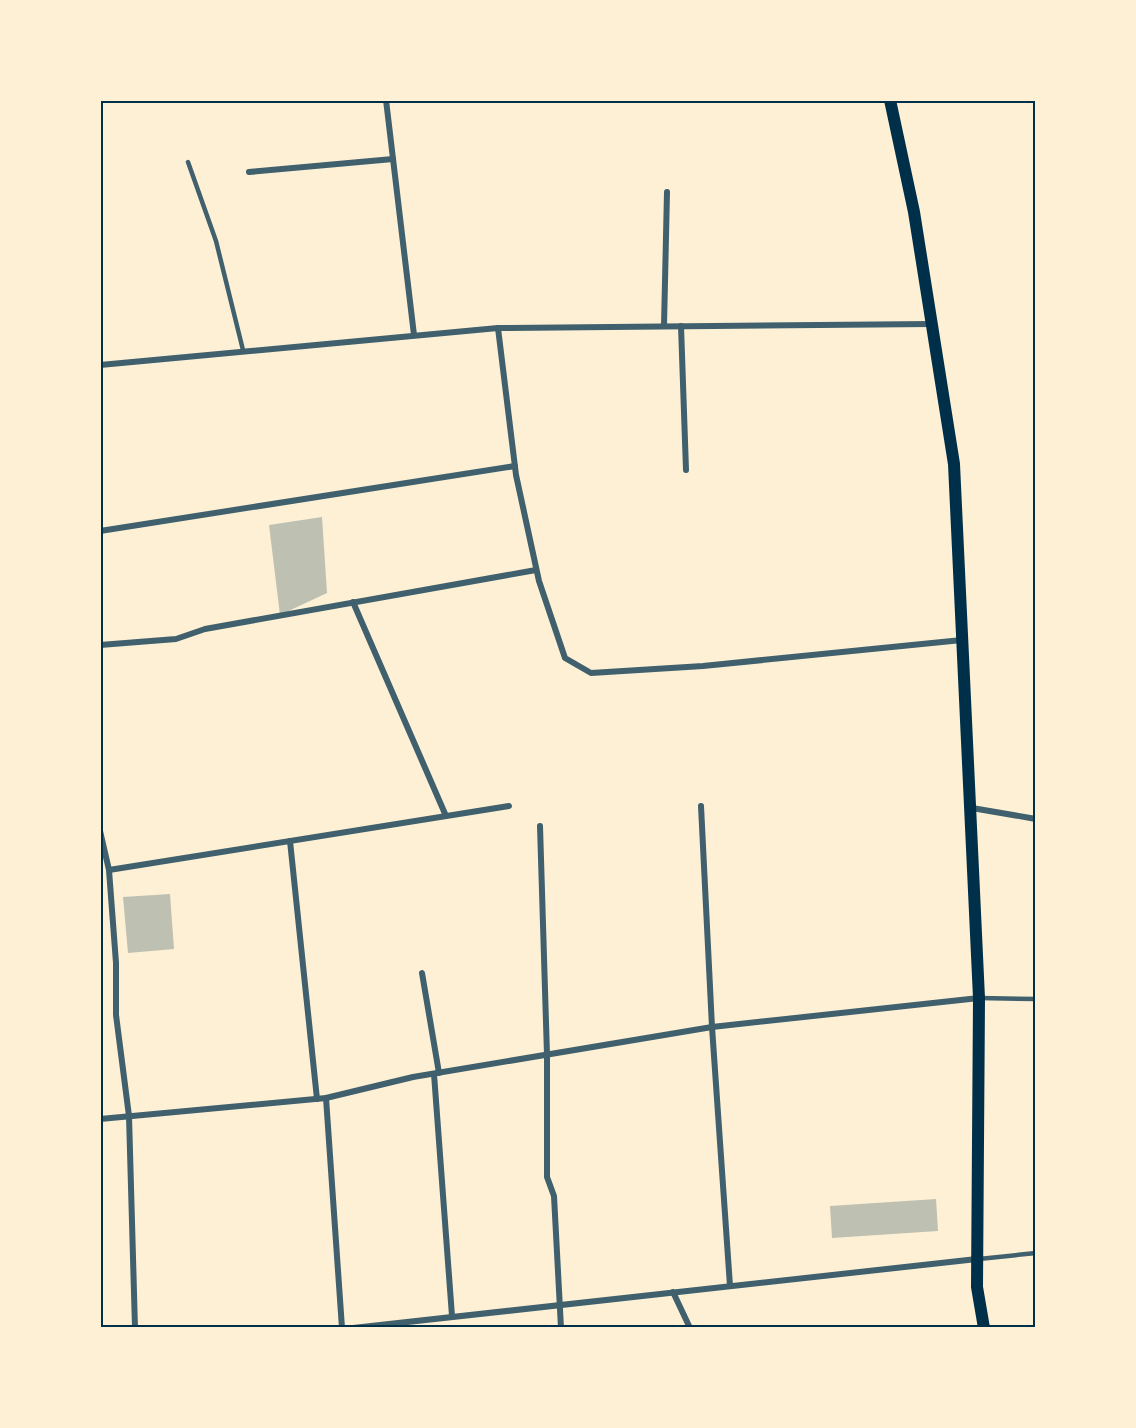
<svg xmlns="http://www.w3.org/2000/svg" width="1136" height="1428" viewBox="0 0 1136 1428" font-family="Rubik,sans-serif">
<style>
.building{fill:#bec0b2}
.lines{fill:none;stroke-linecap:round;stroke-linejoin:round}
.service{stroke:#3f606c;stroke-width:4.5}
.minor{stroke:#3f606c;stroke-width:6}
.secondary{stroke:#003049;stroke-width:12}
.neatline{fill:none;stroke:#003049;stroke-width:2}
</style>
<rect width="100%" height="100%" fill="#fdf0d5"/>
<g class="building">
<path d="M322,517L327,593L280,615L269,525Z"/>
<path d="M170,894L174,949L128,953L123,897Z"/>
<path d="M936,1199L938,1231L832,1238L830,1206Z"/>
</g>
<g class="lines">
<g class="service">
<path d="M188,162L216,241L243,350"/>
<path d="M979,998L1036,999"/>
<path d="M979,1259L1036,1253"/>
</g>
<g class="minor">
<path d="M386,100L414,335"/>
<path d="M249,172L393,159"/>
<path d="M932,324L498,328L516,475L539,581L565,658L591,673L703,666L962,640"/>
<path d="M664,326L667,192"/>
<path d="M681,326L686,470"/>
<path d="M100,365L498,328"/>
<path d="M100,531L515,466"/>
<path d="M353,602L446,816"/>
<path d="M100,645L176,639L205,629L536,570"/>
<path d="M701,806L712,1027L730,1286"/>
<path d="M972,808L1036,819"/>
<path d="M540,826L547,1055V1177L554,1196L561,1328"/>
<path d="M100,831L109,870L116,963V1015L129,1116L135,1328"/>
<path d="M290,841L317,1099"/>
<path d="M109,870L509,806"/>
<path d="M422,973L439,1073"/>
<path d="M434,1074L452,1316"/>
<path d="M326,1098L342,1328"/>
<path d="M100,1119L326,1098L413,1077L712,1027L979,998"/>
<path d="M673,1292L690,1328"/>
<path d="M353,1328L977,1259"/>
</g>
<path class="secondary" d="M890,100L914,212L954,464L979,998L977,1287L984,1328"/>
</g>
<rect width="1136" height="1428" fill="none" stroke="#fdf0d5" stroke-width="204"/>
<rect x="102" y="102" width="932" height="1224" class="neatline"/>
</svg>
